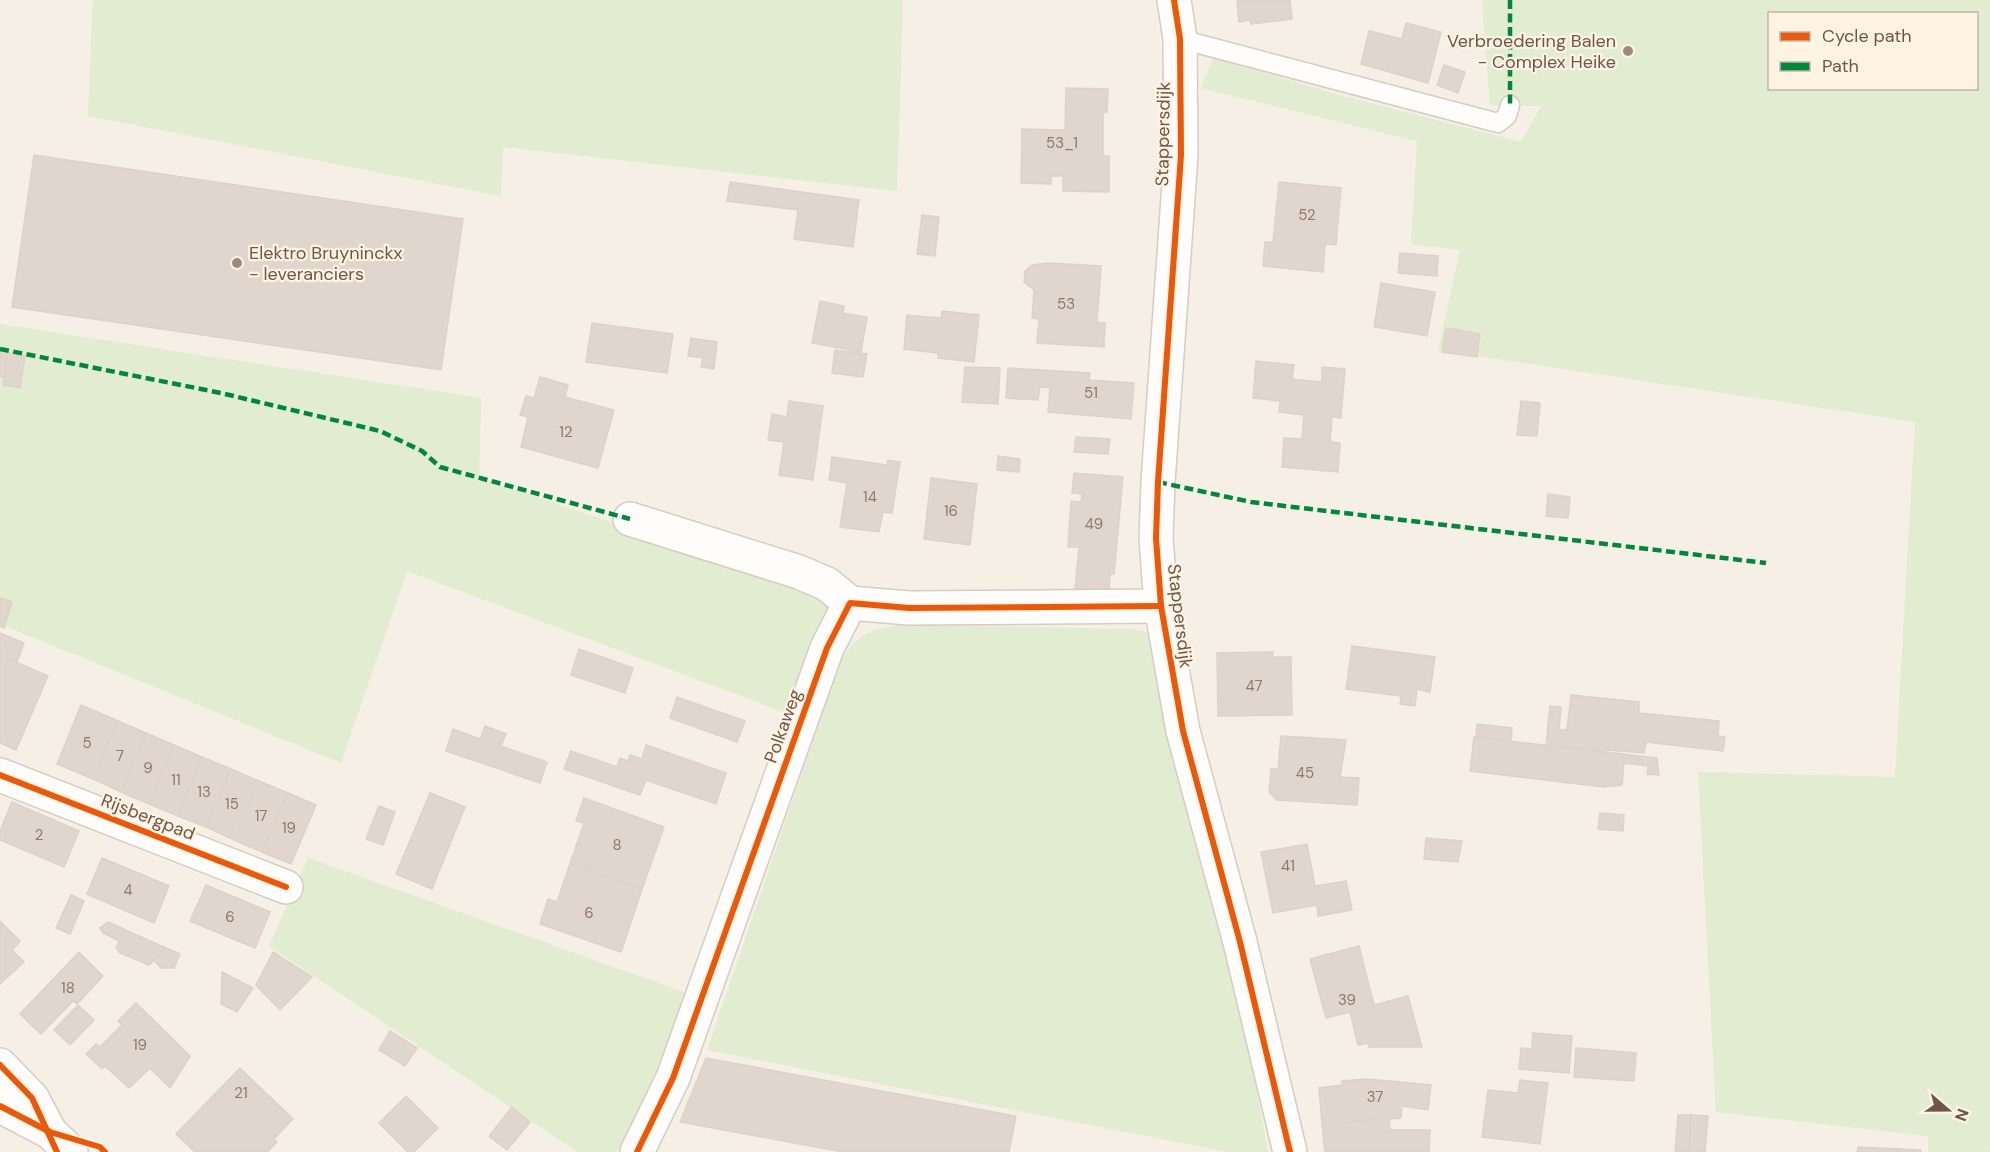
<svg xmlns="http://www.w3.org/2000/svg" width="1990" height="1152" viewBox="0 0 1990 1152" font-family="'DM Sans',sans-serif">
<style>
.green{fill:#e1ecd0;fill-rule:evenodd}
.building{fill:#e1d6cd;stroke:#ded2c8;stroke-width:1.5}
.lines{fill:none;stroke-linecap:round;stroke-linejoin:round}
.lane-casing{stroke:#d6ccc3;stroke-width:21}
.street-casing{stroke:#d6ccc3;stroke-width:36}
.secondary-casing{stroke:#d6cbc2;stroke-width:36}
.lane{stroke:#fefdfb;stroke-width:18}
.street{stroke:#fefdfb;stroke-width:33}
.secondary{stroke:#fefdfb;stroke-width:33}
.quiet{stroke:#00873e;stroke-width:4.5;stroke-dasharray:9 4.5;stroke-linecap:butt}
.cycleway-casing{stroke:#fff4e4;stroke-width:10}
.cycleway{stroke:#e8590c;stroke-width:6}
.poi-dot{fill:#9f8b7e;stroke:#fff4e4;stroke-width:2}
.labels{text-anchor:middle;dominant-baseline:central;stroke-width:4.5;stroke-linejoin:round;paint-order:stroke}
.number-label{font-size:15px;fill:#8f776b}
.poi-label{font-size:18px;fill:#715547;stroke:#fff4e4;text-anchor:end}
.street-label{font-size:18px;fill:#715547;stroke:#fff4e4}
</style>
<rect width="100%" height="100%" fill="#f5efe5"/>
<g class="green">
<path d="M93,0H903L897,191L503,147L501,196L88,116Z"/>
<path d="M1482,0H1990V1148L1976,1146L1990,1149V1152H1928V1136L1716,1112L1698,772L1895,777L1915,422L1438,350L1460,250L1411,244L1417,141L1201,88L1213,58L1340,95L1521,142L1541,106L1490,105ZM1770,14H1976V88H1770Z"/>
<path d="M0,324L481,398L479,478L808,587L819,594L829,607L792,715L407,571L341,763L0,624Z"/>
<path d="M906,625L1131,629L1147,632L1191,829L1248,1041L1268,1152H1228L707,1050L841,659C862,631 871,628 906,625Z"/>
<path d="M308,858L692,995L638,1122L617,1152H577L269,946Z"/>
</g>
<g class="building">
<path d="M1237,0H1290L1292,19L1251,24L1250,20L1239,22Z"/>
<path d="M1406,23L1441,32L1428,83L1361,64L1369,31L1402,39Z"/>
<path d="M1444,65L1465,72L1458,93L1437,85Z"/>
<path d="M1066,88L1108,89L1107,112H1103V156H1109V192L1063,191V176H1051V184L1021,183L1022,129L1065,130Z"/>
<path d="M34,155L463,219L441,370L12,307Z"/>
<path d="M730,182L859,200L853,247L794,239L798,210L727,201Z"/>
<path d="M1279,182L1341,188L1336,245L1325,244L1323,272L1263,266L1265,242H1273Z"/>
<path d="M922,215L939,217L935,256L917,254Z"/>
<path d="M1400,253L1438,256L1437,276L1398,273Z"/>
<path d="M1049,263L1101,266L1097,322L1105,323L1104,347L1037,343L1039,319L1032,318L1034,290L1024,282L1025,271L1032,265Z"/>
<path d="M1381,283L1435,292L1427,336L1374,327Z"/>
<path d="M820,301L844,306L843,313L867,317L861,352L812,343Z"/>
<path d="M942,311L979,315L974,362L938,358V353L904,349L907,315L941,318Z"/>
<path d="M592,323L673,334L667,373L586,362Z"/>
<path d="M1446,328L1480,334L1477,357L1442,352Z"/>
<path d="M691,338L717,342L714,369L701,367L703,358L688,356Z"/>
<path d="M835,350L867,354L863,377L832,373Z"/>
<path d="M0,351L25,356L20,388L3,385L4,377L0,376Z"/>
<path d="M1256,361L1294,365L1292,379L1322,382V367L1345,369L1341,418L1332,417L1330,442L1340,443L1338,472L1282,467L1284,438L1302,439L1304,415L1279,412L1280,401L1253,398Z"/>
<path d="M965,367L1000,368L998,404L962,402Z"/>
<path d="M1008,368L1090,373L1089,380L1134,383L1131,419L1048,412L1050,388L1040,387L1038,400L1006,398Z"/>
<path d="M540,377L568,385L565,397L614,410L598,468L521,447L528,417L520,415L526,396L534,398Z"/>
<path d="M789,401L823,406L813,480L779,475L784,442L768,440L772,414L787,417Z"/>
<path d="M1521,401L1540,403L1537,436L1517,435Z"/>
<path d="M1076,437L1110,439L1108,454L1074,452Z"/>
<path d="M998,456L1020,459L1019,472L997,470Z"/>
<path d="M832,457L887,465L888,460L900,462L892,513L883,512L879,532L840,527L847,483L829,480Z"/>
<path d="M1074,473L1123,477L1114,574H1110L1109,592L1075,589L1079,547H1068L1071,501L1081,502L1082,494L1072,493Z"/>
<path d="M931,478L977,484L970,545L924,539Z"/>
<path d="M1548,494L1570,497L1568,518L1546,516Z"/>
<path d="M0,598L12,602L4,628L0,626Z"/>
<path d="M0,633L24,643L17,662L0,655Z"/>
<path d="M1352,646L1435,657L1430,692L1417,689L1415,706L1400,704L1401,696L1346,689Z"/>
<path d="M579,649L633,668L625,693L571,675Z"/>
<path d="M1273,652V657H1291L1292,715L1218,716L1217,653Z"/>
<path d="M0,655L48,676L16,750L0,743Z"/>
<path d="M1571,695L1639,702V713L1719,721L1718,736L1725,737L1723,751L1646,742L1644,753L1607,750L1606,752L1546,745L1550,706L1561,707L1559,730H1567Z"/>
<path d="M677,697L745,721L737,742L670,718Z"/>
<path d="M81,705L118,721L93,779L57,764Z"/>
<path d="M118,721L146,733L121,792L93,779Z"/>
<path d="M1477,724L1512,728L1511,741L1476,736Z"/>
<path d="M485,726L506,734L501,746L547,762L540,783L446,751L453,729L480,739Z"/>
<path d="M146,733L174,745L149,804L121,792Z"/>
<path d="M1281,736L1346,740L1340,777L1359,778L1357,805L1277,800L1269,792L1271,769H1278Z"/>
<path d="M1474,737L1657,758L1659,775L1647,774L1648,766L1624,763L1622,785L1603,787L1470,771Z"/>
<path d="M174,745L202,757L178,816L149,804Z"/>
<path d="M646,745L726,773L716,804L646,780L640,795L564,769L571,751L617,767L620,758L628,761L630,755L642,759Z"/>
<path d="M202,757L231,769L206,827L178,816Z"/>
<path d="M231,769L259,781L234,840L206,827Z"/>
<path d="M259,781L288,793L262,852L234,840Z"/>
<path d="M288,793L316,805L291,864L262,852Z"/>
<path d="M430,793L465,807L432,889L396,874Z"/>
<path d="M584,798L664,827L642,889L570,864L584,823L576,821Z"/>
<path d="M12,802L79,831L64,867L0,840V831Z"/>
<path d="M379,806L395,812L383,845L366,839Z"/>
<path d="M1600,813L1624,815L1623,831L1598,829Z"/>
<path d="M1426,838L1462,841L1458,862L1424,859Z"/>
<path d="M1307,844L1315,886L1346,881L1352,910L1318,916L1317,905L1273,913L1261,852Z"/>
<path d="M102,858L169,886L154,923L87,894Z"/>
<path d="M570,864L642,889L621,952L540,924L548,899L557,902Z"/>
<path d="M206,885L270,912L255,948L190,921Z"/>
<path d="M71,895L84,901L70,934L56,928Z"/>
<path d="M0,921L20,941L12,950L24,962L0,984Z"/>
<path d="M108,922L166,948L149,965L120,953L116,948L119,941L103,933L100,928Z"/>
<path d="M1359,946L1374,1005L1408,996L1422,1047H1369L1368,1043L1358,1045L1350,1012L1326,1018L1310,959Z"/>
<path d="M166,948L180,954L174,968H161L154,960Z"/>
<path d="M79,952L103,976L77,1004L73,1001L41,1034L20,1014Z"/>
<path d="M273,952L312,977L280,1010L256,985Z"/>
<path d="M222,972L253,988L237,1012L221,1004Z"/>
<path d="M136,1003L190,1056L170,1088L150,1068L129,1088L105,1066L102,1069L86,1054L96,1044L100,1047L122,1025L118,1021Z"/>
<path d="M78,1005L94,1020L70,1045L54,1030Z"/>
<path d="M390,1031L417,1048L405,1066L379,1050Z"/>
<path d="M1533,1033L1572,1036L1569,1073L1519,1069L1521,1048L1532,1049Z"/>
<path d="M1576,1048L1636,1053L1634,1081L1574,1077Z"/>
<path d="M706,1058L1016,1116L1009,1152H843L680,1122Z"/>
<path d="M240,1068L293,1119L274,1139L277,1142L267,1152H195L176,1134Z"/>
<path d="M1367,1079L1431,1085L1428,1110L1402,1106L1401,1118L1322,1124L1319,1088L1342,1085V1081Z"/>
<path d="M1520,1080L1548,1083L1540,1144L1482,1137L1488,1090L1518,1093Z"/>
<path d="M406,1096L438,1128L414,1152H408L379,1123Z"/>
<path d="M512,1107L530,1122L507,1150L489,1136Z"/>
<path d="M1678,1115H1691L1689,1152H1675Z"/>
<path d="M1691,1115L1708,1116L1705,1152H1689Z"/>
<path d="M1389,1118L1390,1130H1430L1429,1152H1325L1322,1124Z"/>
<path d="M1858,1147L1921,1150V1152H1857Z"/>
</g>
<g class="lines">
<g class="lane-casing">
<path id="lane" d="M1180,39L1498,123L1507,116L1510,105"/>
</g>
<g class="street-casing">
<g id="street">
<path d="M1174,0L1180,39L1181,155L1158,482L1156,538L1161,606L1183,731L1240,942L1290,1152"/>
<path d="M630,519L799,572L827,584L850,603"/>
<path d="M0,775L286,887"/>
<path d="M637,1152L673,1078L827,648L850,603L909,608L1161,606"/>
</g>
</g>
<g class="secondary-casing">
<g id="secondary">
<path d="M0,1065L32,1098L50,1132"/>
<path d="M0,1106L50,1132L71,1152"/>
</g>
</g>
<use href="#lane" class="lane"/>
<use href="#street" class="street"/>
<use href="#secondary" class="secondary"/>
<g class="quiet">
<path d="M1510,0V105"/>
<path d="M0,349L221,393L380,431L422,451L440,467L630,519"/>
<path d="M1158,482L1251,502L1766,563"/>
</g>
<g class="cycleway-casing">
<g id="cycleway">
<path d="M1174,0L1180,39L1181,155L1158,482L1156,538L1161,606L1183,731L1240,942L1290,1152"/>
<path d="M0,775L286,887"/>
<path d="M0,1065L32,1098L57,1152"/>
<path d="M0,1106L50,1132L100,1147L105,1152"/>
<path d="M637,1152L673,1078L827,648L850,603L909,608L1161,606"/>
</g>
</g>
<use href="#cycleway" class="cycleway"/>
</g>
<g class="poi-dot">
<circle cx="1628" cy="51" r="6"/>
<circle cx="237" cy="263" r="6"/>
</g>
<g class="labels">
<g class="number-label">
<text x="1062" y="143">53_1</text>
<text x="1307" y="215">52</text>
<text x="1066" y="304">53</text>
<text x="1091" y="393">51</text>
<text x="566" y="432">12</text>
<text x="870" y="497">14</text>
<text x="951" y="511">16</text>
<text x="1094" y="524">49</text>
<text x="1254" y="686">47</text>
<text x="87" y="743">5</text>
<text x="120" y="756">7</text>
<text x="148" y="768">9</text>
<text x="1305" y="773">45</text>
<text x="176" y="780">11</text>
<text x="204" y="792">13</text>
<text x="232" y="804">15</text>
<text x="261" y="816">17</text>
<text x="289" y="828">19</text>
<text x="39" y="835">2</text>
<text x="617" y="845">8</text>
<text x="1288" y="866">41</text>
<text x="128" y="890">4</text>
<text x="589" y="913">6</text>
<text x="230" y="917">6</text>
<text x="68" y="988">18</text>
<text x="1347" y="1000">39</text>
<text x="140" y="1045">19</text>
<text x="241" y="1093">21</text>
<text x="1375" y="1097">37</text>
</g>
<g class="poi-label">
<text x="1616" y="41">Verbroedering Balen<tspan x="1616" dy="21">- Complex Heike</tspan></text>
<text x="249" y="253" text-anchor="start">Elektro Bruyninckx<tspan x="249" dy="21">- leveranciers</tspan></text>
</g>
<g class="street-label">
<text transform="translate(1163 134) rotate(-89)">Stappersdijk</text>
<text transform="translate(1180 616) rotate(83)">Stappersdijk</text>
<text transform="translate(783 726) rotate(-70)">Polkaweg</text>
<text transform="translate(148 817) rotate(21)">Rijsbergpad</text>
</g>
</g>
<rect x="1768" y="12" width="210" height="78" fill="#fff4e4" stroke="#c6b4a5" stroke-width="1.5"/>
<rect x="1780" y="32" width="30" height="9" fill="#e8590c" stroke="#c6b4a5" stroke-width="1.5"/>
<text x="1822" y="42" font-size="18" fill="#715547">Cycle path</text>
<rect x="1780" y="62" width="30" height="9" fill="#00873e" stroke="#c6b4a5" stroke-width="1.5"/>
<text x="1822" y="72" font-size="18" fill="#715547">Path</text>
<g transform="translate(1948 1110) rotate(110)" stroke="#fff4e4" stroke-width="4.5" paint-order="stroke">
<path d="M0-4.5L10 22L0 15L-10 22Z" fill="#715547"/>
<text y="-9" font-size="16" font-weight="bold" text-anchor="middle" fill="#715547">N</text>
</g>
</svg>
